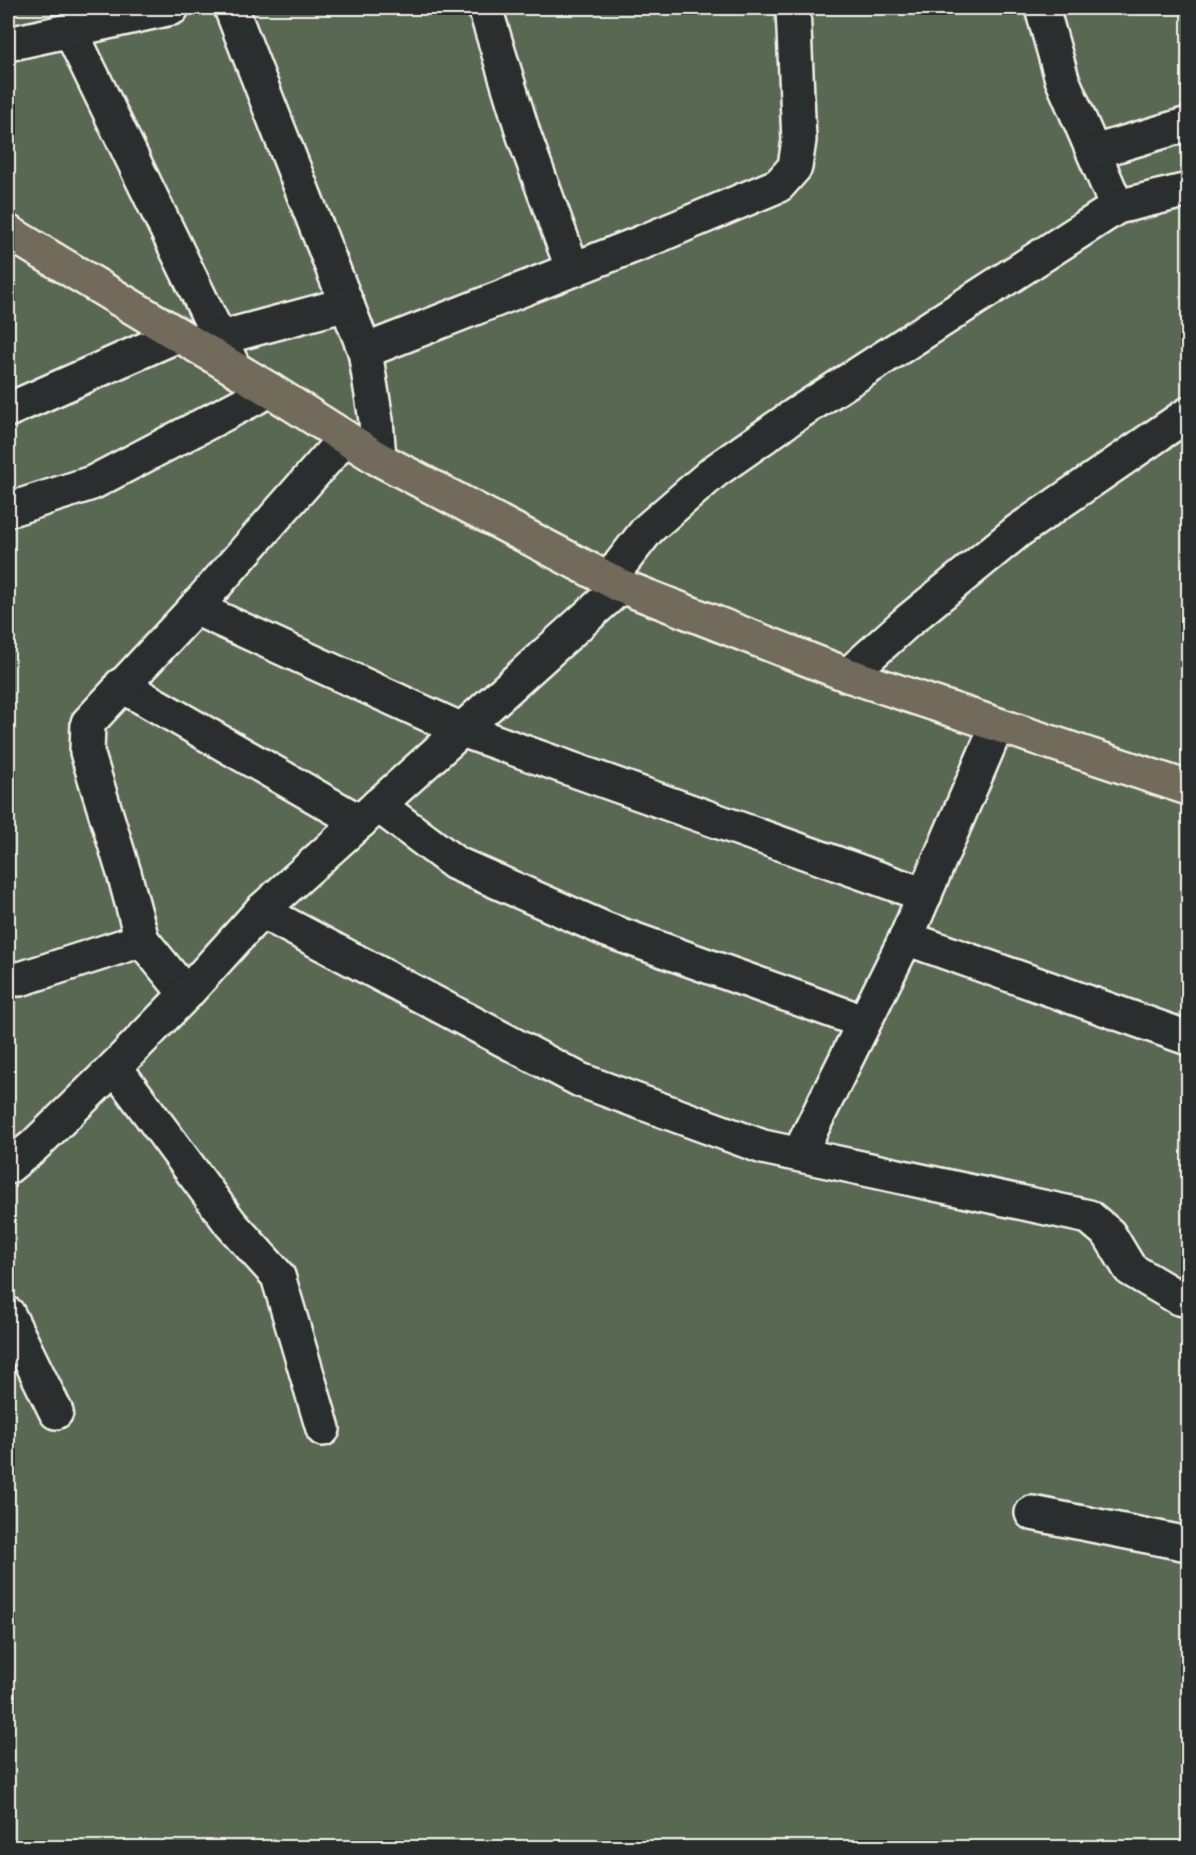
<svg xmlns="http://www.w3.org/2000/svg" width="1196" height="1855" viewBox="0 0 1196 1855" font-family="'Architects Daughter',sans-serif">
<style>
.green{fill:#586852;stroke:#a6ac9d;stroke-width:1.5}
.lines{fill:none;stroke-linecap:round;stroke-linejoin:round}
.street-casing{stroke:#f4f1e8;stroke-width:38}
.primary-casing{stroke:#f4f1e8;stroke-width:38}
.street{stroke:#2a2d2e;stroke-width:33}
.primary{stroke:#726b5a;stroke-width:33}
</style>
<rect width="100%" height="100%" fill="#2a2d2e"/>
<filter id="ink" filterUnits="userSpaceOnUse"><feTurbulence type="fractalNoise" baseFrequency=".0167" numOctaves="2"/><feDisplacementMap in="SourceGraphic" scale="12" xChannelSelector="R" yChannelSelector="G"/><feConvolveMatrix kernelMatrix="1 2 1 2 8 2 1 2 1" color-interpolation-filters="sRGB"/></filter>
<g filter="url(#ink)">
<rect class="green" x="8" y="8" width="1180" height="1839"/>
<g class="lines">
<g class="street-casing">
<g id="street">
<path d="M231,8L365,351L376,420L379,459"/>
<path d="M485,8L524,136L573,270"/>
<path d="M1042,8L1062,79L1117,207"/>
<path d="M70,30L234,368"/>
<path d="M8,44L172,8"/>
<path d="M1094,152L1188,124"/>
<path d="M220,338L347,304"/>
<path d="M365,351L643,242L779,185L795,167L799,140L793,8"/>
<path d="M8,410L178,335"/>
<path d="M8,510L92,483L270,390"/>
<path d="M609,579L648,529L715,471L795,415L1117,207L1188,190"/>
<path d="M195,608L462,730L925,895"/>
<path d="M848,675L908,621L1018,531L1188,414"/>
<path d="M121,685L360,822"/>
<path d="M378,805L455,863L607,930L864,1022"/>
<path d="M261,911L580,1080L763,1147L1089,1217L1109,1234L1130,1269L1179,1298L1188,1300"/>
<path d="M906,938L1188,1038"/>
<path d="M8,978L20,979L142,940"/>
<path d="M186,994L142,940L124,873L87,752L88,723L195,608L345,438"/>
<path d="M115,1067L231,1224L278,1276L323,1429"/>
<path d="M799,1154L906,938L997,726"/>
<path d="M8,1167L34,1146L115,1067L186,994L261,911L621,586"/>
<path d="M8,1314L56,1412"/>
<path d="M1032,1513L1188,1544"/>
</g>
</g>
<g class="primary-casing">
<path id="primary" d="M8,232L270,390L379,459L621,586L848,675L1188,788"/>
</g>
<use href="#street" class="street"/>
<use href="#primary" class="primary"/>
</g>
</g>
<rect width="1196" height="1855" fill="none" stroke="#2a2d2e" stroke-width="30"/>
<rect x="15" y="15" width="1166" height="1825" fill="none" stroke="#f4f1e8" stroke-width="2" filter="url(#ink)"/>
</svg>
